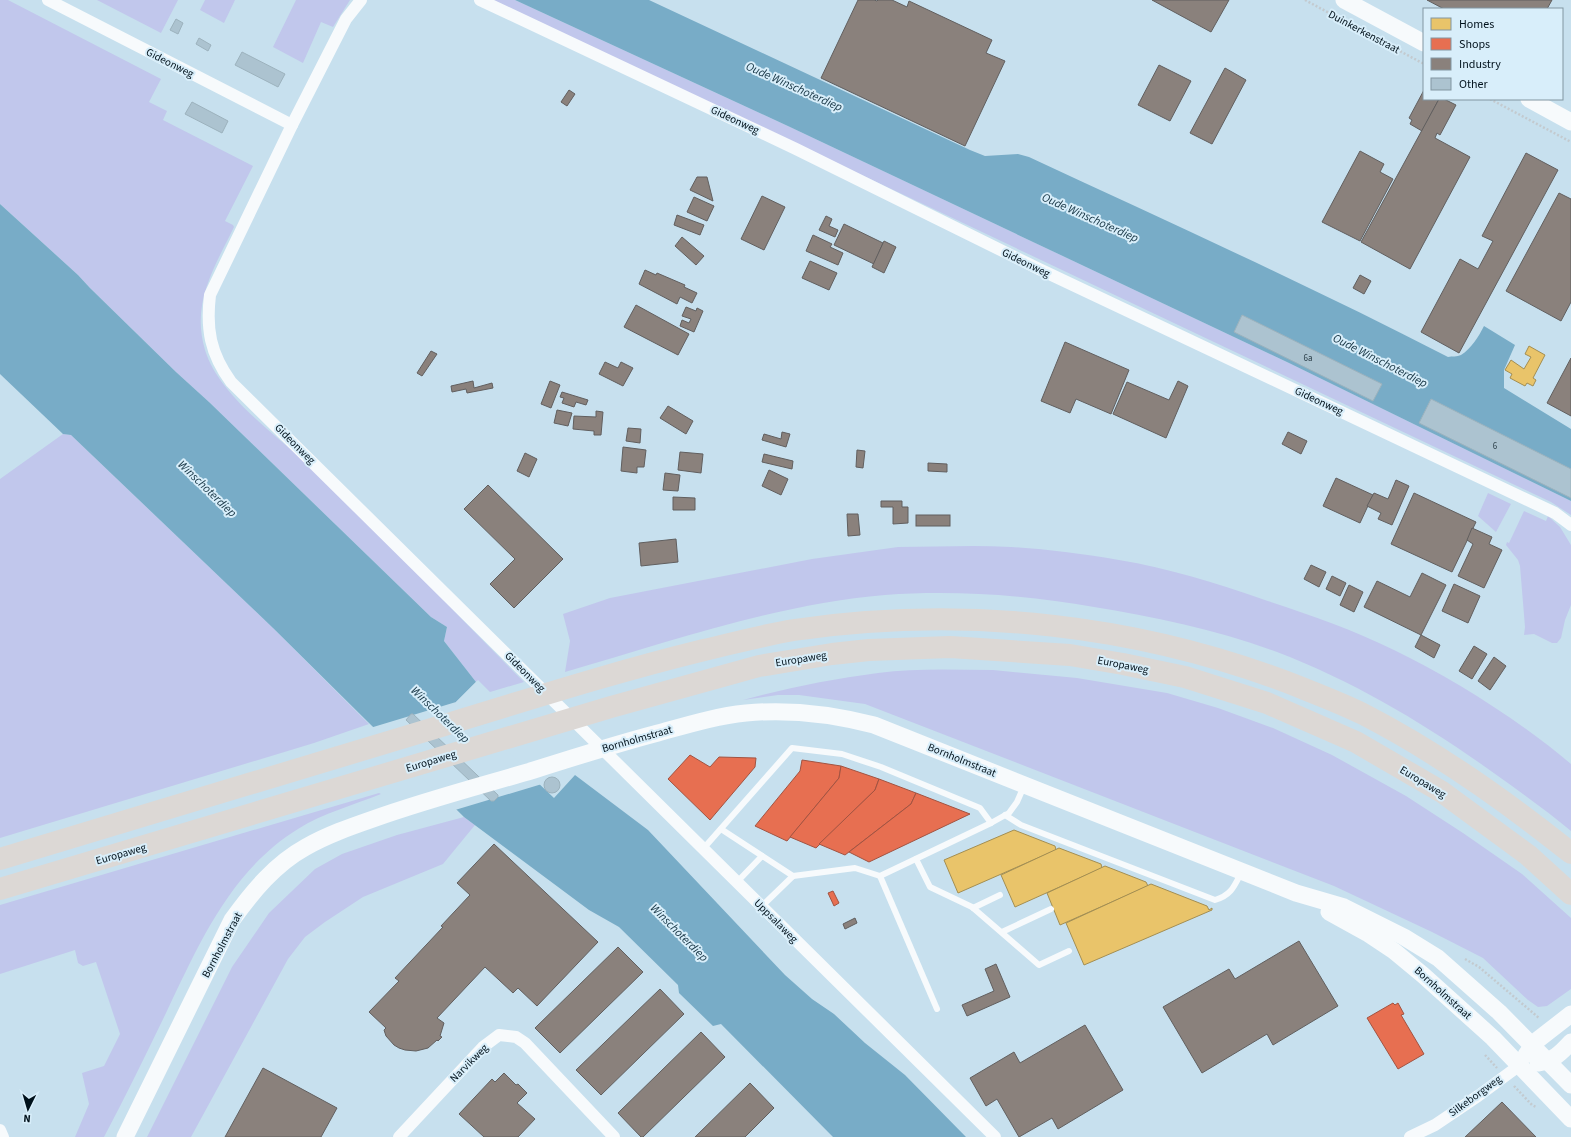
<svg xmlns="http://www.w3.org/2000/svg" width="1571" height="1137" viewBox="0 0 1571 1137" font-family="'Source Sans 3',sans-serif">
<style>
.green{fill:#c1c7ec}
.water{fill:#78acc7}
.pier{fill:#c7e0ee}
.homes{fill:#e9c46a;stroke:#a38e52}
.shops{fill:#e76f51;stroke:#a25341}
.industry{fill:#8a817c;stroke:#615f5f}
.building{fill:#acc3d0;stroke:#9cb2bd}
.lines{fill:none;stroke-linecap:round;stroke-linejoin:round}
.path{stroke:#c3cacf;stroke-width:2.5;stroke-dasharray:2 2;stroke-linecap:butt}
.lane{stroke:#f7fafc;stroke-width:6}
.street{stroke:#f7fafc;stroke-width:12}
.secondary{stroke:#f7fafc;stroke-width:17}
.highway{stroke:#dcd8d5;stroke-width:22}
.labels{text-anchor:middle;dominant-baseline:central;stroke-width:4;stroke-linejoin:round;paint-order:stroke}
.number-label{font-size:9px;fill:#2b3e48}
.street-label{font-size:11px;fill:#00111b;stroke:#d8eefa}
.water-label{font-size:12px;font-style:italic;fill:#173544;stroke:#d8eefa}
</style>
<rect width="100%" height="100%" fill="#c7e0ee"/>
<g class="green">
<path d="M0,0H8L161,79L149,102L167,111L163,120L253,166L225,221L233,225L234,227C214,268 191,303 205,350C220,399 286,442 322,477C391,545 456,614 524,682L490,692L478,680L476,682L444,641L447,627L431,617L209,402L176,372L90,288L78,275L0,204Z"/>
<path d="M97,0H178L161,33Z"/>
<path d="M205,0H235L224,23L200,10Z"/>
<path d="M296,0H350L333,27L321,22L303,63L273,47Z"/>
<path d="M493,0H515L790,127L1289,363L1571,501V515L1551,502Z"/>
<path d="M63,434L71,435L273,628L369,724L314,743L0,838V479Z"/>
<path d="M1488,493L1511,504L1496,532L1478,516Z"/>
<path d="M1524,511L1546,521L1548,516L1560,527L1571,545V605L1565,620L1561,638L1557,643H1552L1534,634L1524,635L1525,627L1520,566L1518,560L1506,545L1507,542L1509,543Z"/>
<path d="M898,547C935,547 973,545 1011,547C1046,549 1083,554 1119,560C1168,568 1216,583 1262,599C1307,614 1352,629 1394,650C1454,679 1520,721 1571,764V831C1548,812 1523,794 1498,776C1430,727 1356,682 1277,652C1218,630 1156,617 1094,607C1025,595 955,590 885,595C777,604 669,642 565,672L570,641L563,614L610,598L812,559Z"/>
<path d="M993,670L1077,678L1167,693L1218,708L1273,728L1332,755L1406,796L1463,833L1522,874L1571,918V989L1547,1006L1538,1007L1528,1000L1483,958L1432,932L1334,886L865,704L799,695H778L743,700C787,688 832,679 878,673C915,668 955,670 993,670Z"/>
<path d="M379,793L381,794C354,805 323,813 298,829C230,871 199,944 166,1013C146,1054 126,1096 104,1137H75L89,1104L82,1073L104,1066L120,1034L96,962L83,966L78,963L75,950L0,974V905Z"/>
<path d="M464,817L475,825L443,864L363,897L325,922L305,937L288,959L191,1137H147L232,967L269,913L315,869L342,854L397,835Z"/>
</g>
<g class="water">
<path d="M515,0H649L970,150L985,156L1018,154L1029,157C1169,222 1310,286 1448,357C1452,356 1457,357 1461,355C1471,349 1479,336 1484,326L1515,345L1504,370V388L1571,429V501L1289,363L790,127Z"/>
<path d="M0,204L78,275L90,288L176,372L209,402L431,617L447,627L444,641L476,682L456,702V705L554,798L575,775L648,830L785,975L812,999L834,1014L865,1043L905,1075L966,1137H833L721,1024L713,1026L679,993L678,985L619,927L589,910L464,817L273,628L71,435L63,434L0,374Z"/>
</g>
<path class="pier" d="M477,681V683L458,703L542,784L455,810L370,728L456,702Z"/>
<g class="homes">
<path d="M1529,346L1545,355L1533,378L1536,380L1533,386L1527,383L1525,386L1510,378L1512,374L1505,370L1511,360L1524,369L1531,357L1525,354Z"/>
<path d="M1014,830L1055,846L1056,850L958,893L944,860Z"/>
<path d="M1059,848L1101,864L1102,868L1015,907L1001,875Z"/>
<path d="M1105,866L1146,882L1148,886L1060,925L1047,893Z"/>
<path d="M1151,884L1207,906L1209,910L1212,908V910L1084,965L1066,923Z"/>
</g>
<g class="shops">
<path d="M690,755L710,767L719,757L756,758L755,767L710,820L668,779Z"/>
<path d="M802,760L841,766L839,778L787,841L755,826L800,771Z"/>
<path d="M841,766L879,779L875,790L816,848L790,837L839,778Z"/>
<path d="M879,779L916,793L911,804L845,855L819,844L875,790Z"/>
<path d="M916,793L970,814L869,862L849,852L911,804Z"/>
<path d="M833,891L839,903L834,906L828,893Z"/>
<path d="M1393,1003L1395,1005L1398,1003L1404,1014L1401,1015L1424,1054L1398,1069L1367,1018Z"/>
</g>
<g class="industry">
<path d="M858,0H874L877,1L878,0H892L907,7L909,1L992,40L986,53L1005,61L965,146L821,78Z"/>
<path d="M1152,0H1229L1211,32Z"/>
<path d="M1427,0H1552L1547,9H1444Z"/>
<path d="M1159,65L1191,81L1170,121L1138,105Z"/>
<path d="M1225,68L1246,80L1212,144L1190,133Z"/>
<path d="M569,90L575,94L567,106L561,102Z"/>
<path d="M1424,90V99H1439L1422,131L1410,124L1412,120L1409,118Z"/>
<path d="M1439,99H1444L1456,105L1440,135L1437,133L1435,138L1470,157L1410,269L1361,242Z"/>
<path d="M1360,151L1384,164L1380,172L1393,179L1360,241L1322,222Z"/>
<path d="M1526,153L1558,170L1459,353L1421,332L1460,259L1478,269L1493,241L1482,236Z"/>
<path d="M697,177H707L713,201L690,190Z"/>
<path d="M1559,193L1571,199V302L1561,321L1506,291Z"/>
<path d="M762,196L785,207L764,250L741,239Z"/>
<path d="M694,197L714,206L707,221L687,212Z"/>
<path d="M677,215L704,225L700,235L674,225Z"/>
<path d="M826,216L832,219L829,226L838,230L835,237L819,230Z"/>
<path d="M844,224L883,243L874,264L834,245Z"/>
<path d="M813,235L832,244L830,247L843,253L838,265L806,251Z"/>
<path d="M682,237L704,256L696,265L675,246Z"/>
<path d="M884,241L896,247L884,273L872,267Z"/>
<path d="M810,261L837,273L829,290L802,278Z"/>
<path d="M645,270L656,275L657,273L685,285L684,287L697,293L692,303L680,297L677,304L639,284Z"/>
<path d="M1360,275L1371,281L1364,294L1353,288Z"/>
<path d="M636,305L689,334L678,355L624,327Z"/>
<path d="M686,307L696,311L697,308L703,311L694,332L680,326L682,320L689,323L691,319L682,316Z"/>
<path d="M1065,342L1129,370L1111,414L1076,399L1070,413L1041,401Z"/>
<path d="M431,351L437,354L422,376L417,373Z"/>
<path d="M1571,358V416L1547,403Z"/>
<path d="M605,362L618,368L621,362L633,368L623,386L599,374Z"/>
<path d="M473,381L474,388L492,383L493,388L467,393L466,389L452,392L451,386Z"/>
<path d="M550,381L560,385L551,408L541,404Z"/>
<path d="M1178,381L1188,386L1166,438L1113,414L1127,382L1169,400Z"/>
<path d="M562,392L588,400L586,405L576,402L574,407L562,403L564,398L560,397Z"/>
<path d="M668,406L693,421L686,434L660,418Z"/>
<path d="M557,410L572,413L568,426L554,423Z"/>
<path d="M596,411L603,412L601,435H594V431L573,429L574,416L596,417Z"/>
<path d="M628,428L641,429L640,443L626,441Z"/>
<path d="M782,432L790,434L786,447L762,440L764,434L781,439Z"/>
<path d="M1288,432L1307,441L1301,454L1282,444Z"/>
<path d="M623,447L646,450L644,467H637V473L621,471Z"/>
<path d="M857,450L865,451L863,468L856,467Z"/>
<path d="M680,452L703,454L701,473L678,470Z"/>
<path d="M525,453L537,459L529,477L517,471Z"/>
<path d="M764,454L793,461L792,469L762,462Z"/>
<path d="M928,463L947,464V472L928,471Z"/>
<path d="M769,470L788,479L781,495L762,486Z"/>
<path d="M665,473L680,475L678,491L663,490Z"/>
<path d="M1336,478L1373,495L1360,523L1323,506Z"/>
<path d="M1396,480L1409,486L1392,525L1378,519L1381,513L1367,506L1374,493L1388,499Z"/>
<path d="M488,485L563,559L514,608L490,584L515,559L464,509Z"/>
<path d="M1414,493L1476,522L1452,572L1391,544Z"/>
<path d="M673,497L695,498V510H673Z"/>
<path d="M881,501H902V507H908V523L893,524V507H881Z"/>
<path d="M847,514H858L860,535L848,536Z"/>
<rect x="916" y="515" width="34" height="11"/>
<path d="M1472,528L1492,537L1489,544L1502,550L1484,588L1458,576L1473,544L1467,540Z"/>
<path d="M676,539L678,562L641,566L639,543Z"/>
<path d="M1311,565L1326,572L1319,587L1304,579Z"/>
<path d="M1422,573L1446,585L1421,635L1364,607L1377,581L1410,597Z"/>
<path d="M1332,576L1346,583L1340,596L1326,589Z"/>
<path d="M1454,584L1480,596L1468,623L1442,611Z"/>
<path d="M1349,585L1363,592L1354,612L1340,605Z"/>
<path d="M1421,635L1440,645L1434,658L1415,647Z"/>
<path d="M1474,646L1487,654L1472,679L1459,671Z"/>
<path d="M1494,657L1506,666L1490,690L1478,681Z"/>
<path d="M494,844L598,942L537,1006L518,988L513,993L485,967L437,1018L444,1023L440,1036L442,1037L438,1041L437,1040L428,1048L416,1051L405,1050L399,1048L394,1045L386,1036L384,1030L386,1028L369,1012L399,981L395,978L443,927L441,926L470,895L457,883Z"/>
<path d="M855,918L857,923L845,929L843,924Z"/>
<path d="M1299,941L1338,1006L1273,1045L1267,1034L1202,1073L1163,1007L1229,969L1235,979Z"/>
<path d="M618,947L643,972L560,1053L535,1028Z"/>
<path d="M996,964L1010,997L967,1016L962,1005L994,991L985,969Z"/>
<path d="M660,989L684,1014L601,1095L576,1070Z"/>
<path d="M1085,1025L1123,1090L1058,1129L1052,1118L1019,1137L997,1099L986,1106L970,1078L1014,1052L1020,1063Z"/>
<path d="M701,1032L725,1057L643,1137H641L618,1113Z"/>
<path d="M263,1068L337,1108L321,1137H225Z"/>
<path d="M504,1073L516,1085L518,1084L527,1093L517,1103L535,1119L518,1137H484L459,1114L492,1079L495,1082Z"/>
<path d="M750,1083L774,1108L745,1137H695Z"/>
<path d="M1502,1102L1536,1137H1465Z"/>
</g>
<g class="building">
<path d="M176,19L183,23L178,34L170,30Z"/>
<path d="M199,38L211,45L208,51L196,44Z"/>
<path d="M242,52L285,74L278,87L235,65Z"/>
<path d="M192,102L228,121L222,133L185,114Z"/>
<path d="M1242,315L1382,384L1373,401L1234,332Z"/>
<path d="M1431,399L1571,469V498L1419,423Z"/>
<path d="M411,714H413L498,795V797L494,801H491L406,720Z"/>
<circle cx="552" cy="785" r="8"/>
</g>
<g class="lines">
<g class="path">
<path d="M1305,0L1424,64"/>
<path d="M1490,99L1571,142"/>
<path d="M1465,959L1479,967L1539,1018"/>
<path d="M1485,1055L1497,1068"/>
<path d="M1514,1086L1532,1105L1536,1107"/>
</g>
<g class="lane">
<path d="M1005,815L1021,825L1215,900C1231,895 1234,887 1241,873"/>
<path d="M721,829L793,876"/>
<path d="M703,849L792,748L842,754L881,767L980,808L991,823"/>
<path d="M916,859L930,887L972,907L1039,965L1069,951"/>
<path d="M880,876L937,1009"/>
<path d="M737,882L762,856"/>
<path d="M761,907L793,876L855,868L880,876L991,823L1009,813L1017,802L1024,786"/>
<path d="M973,908L1000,895"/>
<path d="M1002,932L1051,909"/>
</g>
<g class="street">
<path d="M48,0L292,125"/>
<path d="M361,0L346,19L292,125L210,295C206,329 210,353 231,382L995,1137"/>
<path d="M480,0L796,149L1039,269L1555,513L1571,525"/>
<path d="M0,1130L3,1137"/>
<path d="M399,1137L483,1047L499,1035L516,1037L525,1043L614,1137"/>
<path d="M1410,1137L1435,1125L1478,1096L1520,1065"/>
</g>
<g class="secondary">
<path d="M1344,0L1424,43"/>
<path d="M1529,99L1571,122"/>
<path d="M1329,912L1367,933L1394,951L1423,975L1493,1038L1571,1119"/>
<path d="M1526,1055L1535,1042L1571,1014"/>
<path d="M1538,1063C1553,1061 1561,1053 1571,1042"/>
<path d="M125,1137L232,920C252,892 275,864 306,847C327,835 350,827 373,819C426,800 480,786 534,770C575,757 616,744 658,733C687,725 716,716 746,713C789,709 832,714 874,725L1296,893L1344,907L1404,937L1438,958L1499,1012L1571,1085"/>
</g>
<g class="highway">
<path d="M0,859C149,814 298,769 448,724C533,698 618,671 704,650C734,643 764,635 794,630C965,605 1141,624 1302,688C1322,696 1343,704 1363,714C1437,752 1506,801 1571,853"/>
<path d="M0,889L611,707L759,666L832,654L869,650L950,647L1070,655L1123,664L1185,677L1267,703L1356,742L1442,792L1528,855L1571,894"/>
</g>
</g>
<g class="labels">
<g class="number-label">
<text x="1308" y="358">6a</text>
<text x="1495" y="446">6</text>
</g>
<g class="street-label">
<text transform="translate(1364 32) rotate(28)">Duinkerkenstraat</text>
<text transform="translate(170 63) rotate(27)">Gideonweg</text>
<text transform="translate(735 120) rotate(25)">Gideonweg</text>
<text transform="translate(1026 263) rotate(26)">Gideonweg</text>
<text transform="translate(1319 401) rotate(25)">Gideonweg</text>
<text transform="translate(295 444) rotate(45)">Gideonweg</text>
<text transform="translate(801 659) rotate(-9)">Europaweg</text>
<text transform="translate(1123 665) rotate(11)">Europaweg</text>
<text transform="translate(525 672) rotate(45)">Gideonweg</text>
<text transform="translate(637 739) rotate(-16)">Bornholmstraat</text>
<text transform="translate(962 760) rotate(22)">Bornholmstraat</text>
<text transform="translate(431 761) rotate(-17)">Europaweg</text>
<text transform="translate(1423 782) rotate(31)">Europaweg</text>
<text transform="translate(121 854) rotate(-16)">Europaweg</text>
<text transform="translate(776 921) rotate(45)">Uppsalaweg</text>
<text transform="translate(222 945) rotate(-62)">Bornholmstraat</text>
<text transform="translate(1443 993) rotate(42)">Bornholmstraat</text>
<text transform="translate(469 1063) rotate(-45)">Narvikweg</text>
<text transform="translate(1475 1096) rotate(-36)">Silkeborgweg</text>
</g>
<g class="water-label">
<text transform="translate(794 87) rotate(24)">Oude Winschoterdiep</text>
<text transform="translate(1090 218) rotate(24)">Oude Winschoterdiep</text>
<text transform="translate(1380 361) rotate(27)">Oude Winschoterdiep</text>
<text transform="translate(207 489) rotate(44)">Winschoterdiep</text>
<text transform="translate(440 715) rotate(44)">Winschoterdiep</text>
<text transform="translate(679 933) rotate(45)">Winschoterdiep</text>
</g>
</g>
<rect x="1423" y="8" width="140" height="92" fill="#d8eefa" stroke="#8296a1"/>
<rect x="1431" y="18" width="20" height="12" fill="#e9c46a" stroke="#8296a1"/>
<text x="1459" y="28" font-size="12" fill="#00111b">Homes</text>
<rect x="1431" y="38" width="20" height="12" fill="#e76f51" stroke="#8296a1"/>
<text x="1459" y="48" font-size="12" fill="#00111b">Shops</text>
<rect x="1431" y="58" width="20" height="12" fill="#8a817c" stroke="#8296a1"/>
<text x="1459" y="68" font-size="12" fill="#00111b">Industry</text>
<rect x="1431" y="78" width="20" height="12" fill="#acc3d0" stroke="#8296a1"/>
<text x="1459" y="88" font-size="12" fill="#00111b">Other</text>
<g transform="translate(28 1109) rotate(185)" stroke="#d8eefa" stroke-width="3" paint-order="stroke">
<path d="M0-3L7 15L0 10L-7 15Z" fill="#00111b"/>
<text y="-6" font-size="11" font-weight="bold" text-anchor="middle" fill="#00111b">N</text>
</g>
</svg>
